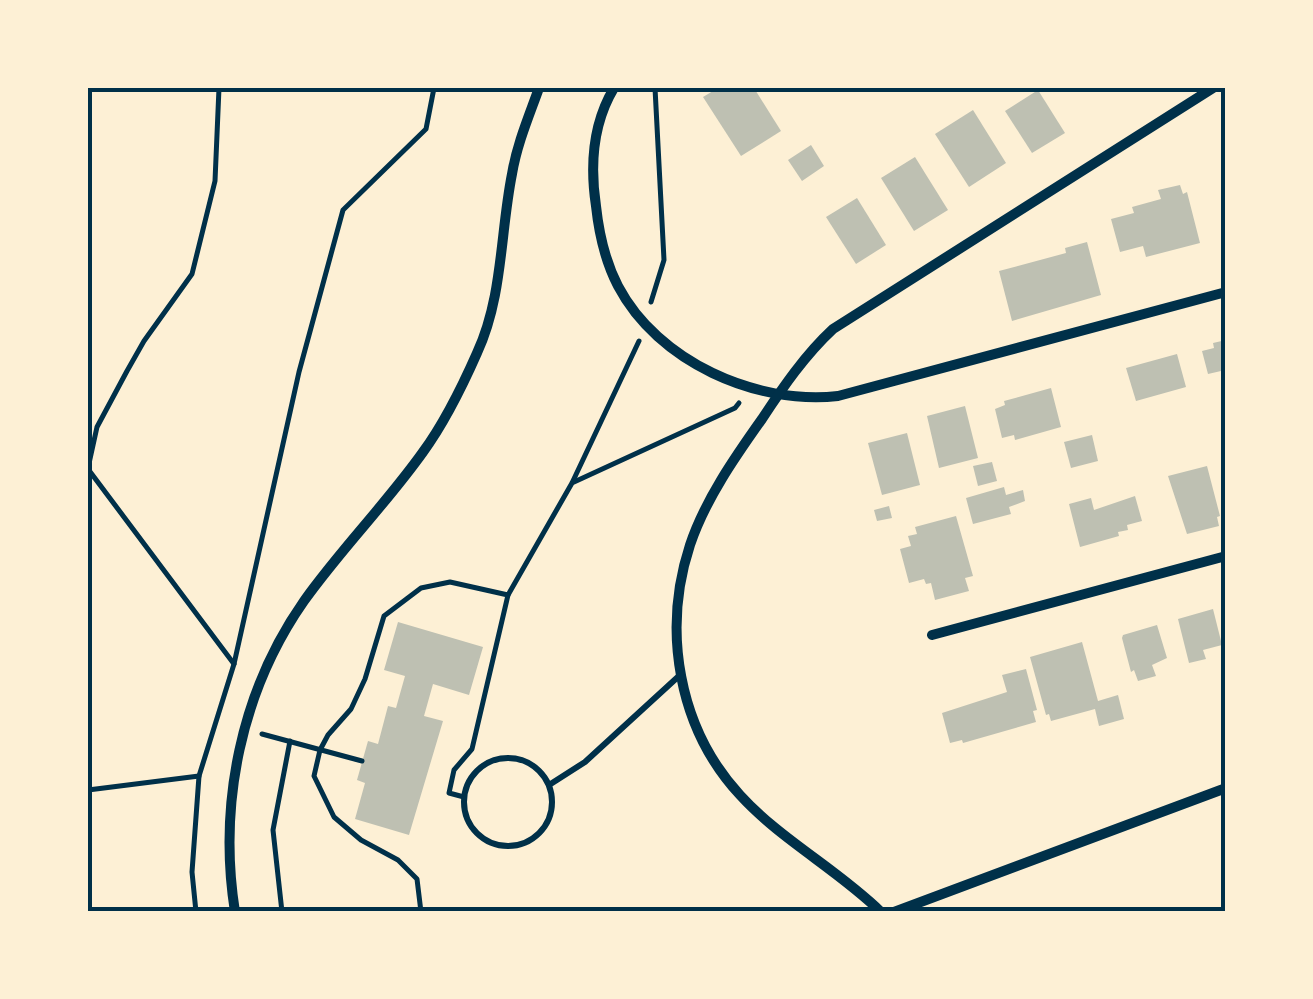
<svg xmlns="http://www.w3.org/2000/svg" width="1313" height="999" viewBox="0 0 1313 999" font-family="'PT Serif',serif">
<style>
.building{fill:#bec0b2}
.lines{fill:none;stroke-linecap:round;stroke-linejoin:round}
.path{stroke:#003049;stroke-width:5}
.service{stroke:#003049;stroke-width:6}
.minor{stroke:#003049;stroke-width:10}
.neatline{fill:none;stroke:#003049;stroke-width:4}
</style>
<rect width="100%" height="100%" fill="#fdf0d5"/>
<g class="building">
<path d="M718,88H754L781,131L741,156L703,97Z"/>
<path d="M1038,90L1065,133L1032,153L1005,111Z"/>
<path d="M973,110L1006,163L969,187L935,134Z"/>
<path d="M811,145L824,166L802,181L788,160Z"/>
<path d="M915,157L948,210L914,231L881,178Z"/>
<path d="M1180,185L1183,194L1187,192L1200,243L1146,257L1143,246L1120,252L1111,219L1134,213L1132,207L1161,199L1158,190Z"/>
<path d="M857,198L886,245L856,264L826,217Z"/>
<path d="M1087,242L1101,295L1012,321L999,271L1066,253L1065,248Z"/>
<path d="M1226,340V384H1224L1221,371L1208,374L1202,351L1214,348L1213,343Z"/>
<path d="M1177,354L1186,387L1136,401L1126,368Z"/>
<path d="M1051,388L1061,427L1015,440L1014,435L1002,438L995,409L1005,405L1004,401Z"/>
<path d="M965,406L978,458L939,468L927,416Z"/>
<path d="M907,433L920,485L882,495L868,443Z"/>
<path d="M1092,435L1098,461L1071,468L1064,442Z"/>
<path d="M992,462L997,481L978,486L973,466Z"/>
<path d="M1207,466L1220,516L1217,517L1219,526L1187,534L1168,476Z"/>
<path d="M1004,487L1006,495L1023,490L1025,501L1009,507L1011,514L973,524L966,498Z"/>
<path d="M1135,496L1142,521L1127,525L1128,530L1118,532L1119,536L1080,547L1069,504L1091,498L1094,510Z"/>
<path d="M889,506L892,518L877,521L874,510Z"/>
<path d="M956,516L973,576L965,578L969,591L935,600L931,583L926,584L924,579L909,583L900,549L911,546L908,536L917,534L915,527Z"/>
<path d="M1213,609L1222,645L1203,650L1206,659L1189,663L1178,619Z"/>
<path d="M398,622L483,647L469,695L433,684L424,716L443,721L409,835L355,819L365,783L357,780L368,741L378,744L388,706L396,708L405,676L384,670Z"/>
<path d="M1157,625L1167,658L1152,665L1156,676L1138,681L1134,670L1131,672L1122,638L1123,635Z"/>
<path d="M1082,642L1098,701L1118,695L1124,719L1099,726L1095,709L1051,721L1049,714L1046,715L1030,657Z"/>
<path d="M1026,669L1037,710L1033,711L1036,722L963,743L962,740L950,743L942,713L1007,692L1002,675Z"/>
</g>
<g class="lines">
<g class="path">
<path d="M651,302L664,260L655,88"/>
<path d="M88,468L97,427L127,371L144,341L192,274L215,181L219,88"/>
<path d="M88,469L234,664"/>
<path d="M574,482L735,408L739,403"/>
<path d="M262,734L362,761"/>
<path d="M88,790L199,776"/>
<path d="M464,797L449,793L454,770L472,749L508,595"/>
<path d="M196,912L192,872L199,776L234,664L299,372L343,210L426,129L434,88"/>
<path d="M282,912L273,830L290,741"/>
<path d="M421,912L417,879L398,860L361,840L334,817L314,776L320,750L328,735L351,709L365,679L384,616L421,588L450,582L508,595L572,483L639,341"/>
</g>
<g class="service">
<circle cx="508" cy="802" r="44"/>
<path d="M549,785L585,762L680,675"/>
</g>
<g class="minor">
<path d="M614,88C593,123 590,166 596,206C599,234 605,261 618,286C658,362 756,405 838,396L1226,292"/>
<path d="M932,635L1226,556"/>
<path d="M235,912C218,804 241,691 304,601C341,549 386,504 423,452C445,422 462,387 477,353C503,297 500,234 512,174C517,144 529,116 539,88"/>
<path d="M881,912C837,869 781,840 740,795C678,728 662,630 690,545C705,500 735,457 762,419C783,387 805,355 833,329L1213,88"/>
<path d="M894,912L1226,788"/>
</g>
</g>
<rect width="1313" height="999" fill="none" stroke="#fdf0d5" stroke-width="180"/>
<rect x="90" y="90" width="1133" height="819" class="neatline"/>
</svg>
